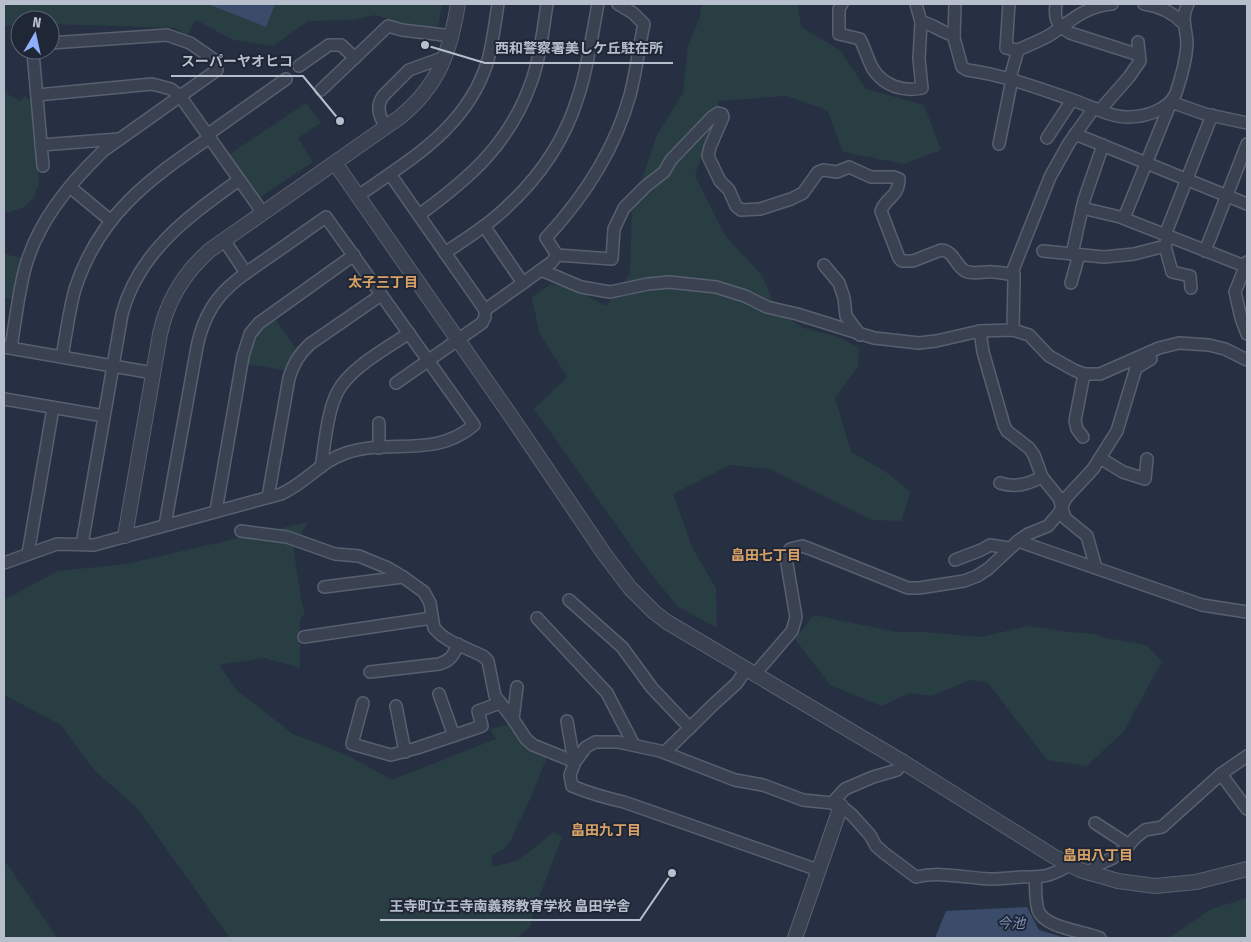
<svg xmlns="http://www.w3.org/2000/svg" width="1251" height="942" viewBox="0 0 1251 942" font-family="'Fira Sans Condensed','Noto Sans JP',sans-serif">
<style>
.green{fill:#283e43}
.water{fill:#3b4c6b}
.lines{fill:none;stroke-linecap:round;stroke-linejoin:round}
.minor-casing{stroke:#58606f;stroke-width:14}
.tertiary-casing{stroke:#58606f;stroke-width:16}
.minor{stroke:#3a4252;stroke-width:11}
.tertiary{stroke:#3a4252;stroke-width:14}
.labels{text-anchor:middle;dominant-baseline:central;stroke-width:4;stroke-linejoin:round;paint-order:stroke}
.neighbourhood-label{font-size:14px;font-weight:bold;fill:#d8a166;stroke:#1f2737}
.water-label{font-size:14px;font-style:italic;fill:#7e90b3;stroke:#1f2737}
.leader{fill:none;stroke:#b7becc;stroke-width:2}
.callout-dot{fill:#b7becc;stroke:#1f2737;stroke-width:2}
.callout-label{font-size:14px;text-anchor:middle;font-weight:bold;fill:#b7becc;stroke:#1f2737;stroke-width:4;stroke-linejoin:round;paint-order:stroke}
</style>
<rect width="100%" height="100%" fill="#263042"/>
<g class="green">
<path d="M4,4H442L438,27L407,25L376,15L351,20L308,21L273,46L233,40L196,20L187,35L175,28L50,24V20H20V25L4,26Z"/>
<path d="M702,4H798L801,27L840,50L866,89L924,105L941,150L904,164L843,152L827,110L787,96L719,101L695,176L726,237L761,274L779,313L804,328L839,337L859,348L858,366L835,398L851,452L886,472L911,492L901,521L872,520L770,469L730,465L673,494L693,549L716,588L717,628L677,606L643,563L534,409L567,377L539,332L532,297L551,284L576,290L606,306L630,274L632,208L657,135L683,93L688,46L699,20Z"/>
<path d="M4,82L6,93L20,101L25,96L34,104L39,183L34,197L24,207L10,212H4Z"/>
<path d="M306,103L321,123L298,138L313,162L256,200L227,156Z"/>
<path d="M4,254L24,258L15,299L4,298Z"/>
<path d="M274,317L298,352L288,371L248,364C252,341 255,332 274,317Z"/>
<path d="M308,522L293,547L302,604L305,613L300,620V668L264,658L219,665L237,690L293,734L345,754L392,780L496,739L490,729L510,724L531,749L547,757L531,797L510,842L504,849L492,855V867L516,861L532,850L553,832L562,837L535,908L530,927L516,938H230L137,808L94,770L61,725L4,695V600L58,571L126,564Z"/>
<path d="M814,615L897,632H924L981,637L1028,626L1070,632L1095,634L1101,637L1146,645L1162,661L1124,731L1087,766L1047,760L988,683L970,680L932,696L910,693L881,706L830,685L795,639Z"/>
<path d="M4,864H7L57,938H4Z"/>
<path d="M1247,898V938H1169L1211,909Z"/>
</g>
<g class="water">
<path d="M208,4H275L266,27Z"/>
<path d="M1027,907L1039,930L1066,938H935L946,911Z"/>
</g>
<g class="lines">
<g class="minor-casing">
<g id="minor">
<path d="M842,4L839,9V34L860,39C865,49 868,60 873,69C884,86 903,92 922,88L919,59L921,22L916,4"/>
<path d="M955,4L954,38L962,67L967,70C1004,75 1038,88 1073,100C1090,106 1110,117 1128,117C1145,117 1169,110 1176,93C1181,78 1186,60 1187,45C1187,29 1180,19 1188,4"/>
<path d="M1009,4L1006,48L1018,50"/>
<path d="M1056,4C1054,18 1056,25 1070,33L1139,55"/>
<path d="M1144,4C1159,6 1173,13 1183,23"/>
<path d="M921,22C934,24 941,33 954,35"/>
<path d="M33,52L43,166"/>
<path d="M299,66L329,45H341L355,58"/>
<path d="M1010,78L1018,50C1028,45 1040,41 1050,35C1071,21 1085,6 1112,4"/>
<path d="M321,90L388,26L402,30L452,36"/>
<path d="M37,95L152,84L171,89L180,96L263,213"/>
<path d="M1100,110L1129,77L1140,61L1138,42"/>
<path d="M386,127C379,117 376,106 383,96L409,70L445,57"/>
<path d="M1075,134L1247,204"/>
<path d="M207,135L286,79"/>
<path d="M1047,138L1072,100"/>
<path d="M999,144L1012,79"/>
<path d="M41,145L119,139"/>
<path d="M390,174L485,310"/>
<path d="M70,187L111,221"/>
<path d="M358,196C411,159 468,127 488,60C493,42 495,23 498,4"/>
<path d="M1082,208L1120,217L1247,267"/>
<path d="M419,215C470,178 509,144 531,83C540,58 543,30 547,4"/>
<path d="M1124,218L1171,102L1205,114L1247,123"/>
<path d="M484,226L523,283"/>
<path d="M1165,235L1212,115"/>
<path d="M224,240L246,273"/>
<path d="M1167,240L1165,246L1172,272L1190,276L1191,288"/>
<path d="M1043,251L1104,257L1134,254L1165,246"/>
<path d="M1205,251L1247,144"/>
<path d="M445,253C461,242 477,232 492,220C531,188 563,146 578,97C588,67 592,35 598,4"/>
<path d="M1072,254L1084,200L1103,145"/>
<path d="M557,255L546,238C584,197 615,149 630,95C636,72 639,47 644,24L633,13L618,4"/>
<path d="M1247,262L1235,292L1241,318L1247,334"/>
<path d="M824,265L839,283L844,298L846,316L860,335"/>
<path d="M541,270L552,262L557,255L612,259L614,229L624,208L646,186L664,172L671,160L712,117L718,113L722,114L723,117L710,147L708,156L720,181L729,190L736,206L741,210L760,209L791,199L803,193L818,172L823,170L837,172L849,167L871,177H894L899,179C899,197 885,198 881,211L899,258L902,261H913L941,250C954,251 955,265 965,271C973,275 985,271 993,272C1000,272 1007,274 1014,275"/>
<path d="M1071,283L1079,255"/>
<path d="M1013,330L1014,279L1013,270L1050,177L1069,143L1094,108"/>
<path d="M980,331L983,352L1004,425L1007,431L1029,448L1034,455L1042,477L1059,498L1065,518L1087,536L1096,568"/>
<path d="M4,347L153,373"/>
<path d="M11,348C15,323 18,297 24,272C36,224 68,185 103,151L217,70L216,61L190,43L167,35L50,43"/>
<path d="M62,357C66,335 69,311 75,289C99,215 148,180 209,138"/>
<path d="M396,383L482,323L485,317V310L541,270L581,287L610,292L648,284L669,282L716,287L745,296L767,307L797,314L874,338L919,343L936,341L980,331L1013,330L1029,335L1049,356L1074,370L1084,374H1100L1159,348L1179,343L1209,345L1225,349L1247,360"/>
<path d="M4,399L104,416"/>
<path d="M379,423V448"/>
<path d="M1083,437L1077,429L1075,421L1084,374"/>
<path d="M1100,458L1123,472L1145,479L1147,459"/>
<path d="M321,467C325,444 327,411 338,391C351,367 386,349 409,333"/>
<path d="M1000,483C1016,488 1028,484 1042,477"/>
<path d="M268,497L289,378C293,364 300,353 310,344L381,295"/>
<path d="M216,511L243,356L250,334L259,323L354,255"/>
<path d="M241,531L287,537L335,554L359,556L388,568L403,577L424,592L430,603L434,628L441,635L450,641L483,656L488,661L495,696L513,719L526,739L533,745L575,762"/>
<path d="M1018,541L1202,605L1247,612"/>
<path d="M82,544L122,314C139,251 189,216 239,180"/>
<path d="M28,554L53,408"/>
<path d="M955,560L981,550L990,545L1009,548"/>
<path d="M4,563L57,544L94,545L281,494C306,483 321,461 346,453C390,438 435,459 474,425L326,217C307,230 288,244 269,257C231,283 207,298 197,347L165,525"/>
<path d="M324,587L403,577"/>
<path d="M569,600L622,647L652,688L690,728"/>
<path d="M537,618L607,693L634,745"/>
<path d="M304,637L432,618"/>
<path d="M370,672L439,664C450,661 454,655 458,644"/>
<path d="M755,674L792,631L796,617L786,558L790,549L802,546L808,548L908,588H919L964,581L977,576L988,569L1018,541L1028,534L1048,526L1059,513L1066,498L1093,469L1117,431L1136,368L1151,359"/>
<path d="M439,694L454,736"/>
<path d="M363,703L352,744L391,755L417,748L482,726L478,711L500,703"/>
<path d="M396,706L405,752"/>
<path d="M513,719L517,687"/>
<path d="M567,721L572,750L578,757"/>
<path d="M665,752L714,704L737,683L746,669"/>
<path d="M1221,774L1247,809"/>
<path d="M832,803L845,789L873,777L897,770L903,762"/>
<path d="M1095,823L1129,845"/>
<path d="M818,870L624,802C606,798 589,793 572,786L570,775L575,762L586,747L595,742H618L660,751L735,780L763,785L803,800L832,803L841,806L852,815L870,835L876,846L884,853L916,877C941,871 965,878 990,879C1001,879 1011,878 1021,877C1043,877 1050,877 1069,865"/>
<path d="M1089,874L1097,865L1113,858L1125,849L1135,838L1145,830L1162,827L1221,774L1247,756"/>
<path d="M1035,878C1036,888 1035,900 1038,910C1044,928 1084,931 1100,938"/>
</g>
</g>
<g class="tertiary-casing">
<g id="tertiary">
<path d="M335,163L513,419L605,555L630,588L654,612L667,622L903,762L1053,856L1080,870L1118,881L1155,886L1196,882L1247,869"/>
<path d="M125,536L160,334C167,301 185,272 210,250L400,117C439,85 450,52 458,4"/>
<path d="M795,938L841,806"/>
</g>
</g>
<use href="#minor" class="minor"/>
<use href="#tertiary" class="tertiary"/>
</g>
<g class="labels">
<g class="neighbourhood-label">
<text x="383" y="282">太子三丁目</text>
<text x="766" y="555">畠田七丁目</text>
<text x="606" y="830">畠田九丁目</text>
<text x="1098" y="855">畠田八丁目</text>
</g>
<g class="water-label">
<text x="1011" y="923">今池</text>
</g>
</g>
<path class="leader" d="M425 45L485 63H673M340 121L303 76H171M672 873L640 920H380"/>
<g class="callout-dot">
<circle cx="425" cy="45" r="5"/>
<circle cx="340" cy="121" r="5"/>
<circle cx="672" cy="873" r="5"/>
</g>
<g class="callout-label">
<text x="579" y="53">西和警察署美しケ丘駐在所</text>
<text x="237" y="66">スーパーヤオヒコ</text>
<text x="510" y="911">王寺町立王寺南義務教育学校 畠田学舎</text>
</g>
<rect width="1251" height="942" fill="none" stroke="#b7becc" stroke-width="10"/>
<g transform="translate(35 35) rotate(9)"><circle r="24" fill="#1f2737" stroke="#5c6373"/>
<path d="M0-4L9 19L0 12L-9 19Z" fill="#8eaffa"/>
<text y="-8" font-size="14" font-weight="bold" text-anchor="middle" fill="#b7becc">N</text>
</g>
</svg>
